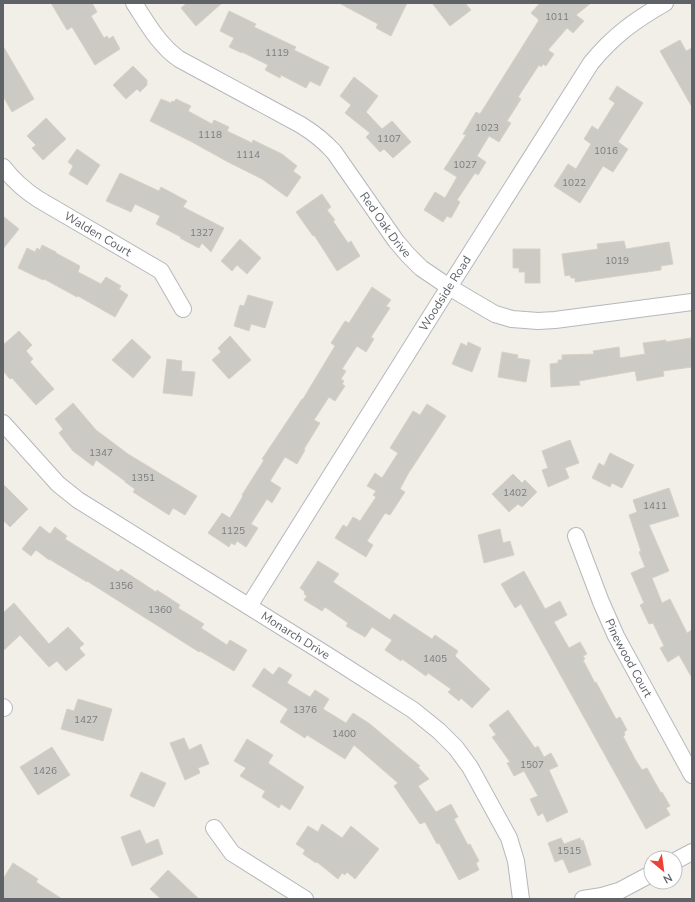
<svg xmlns="http://www.w3.org/2000/svg" width="695" height="902" viewBox="0 0 695 902" font-family="'Nunito Sans',sans-serif">
<style>
.building{fill:#cccac5;stroke:#d6d1c6}
.lines{fill:none;stroke-linecap:round;stroke-linejoin:round}
.street-casing{stroke:#b5b8bc;stroke-width:18}
.street{stroke:#fff;stroke-width:16}
.labels{text-anchor:middle;dominant-baseline:central;stroke-width:3.5;stroke-linejoin:round;paint-order:stroke}
.number-label{font-size:10px;fill:#7a7d7f}
.street-label{font-size:12px;fill:#5f6368;stroke:#fff}
</style>
<rect width="100%" height="100%" fill="#f1efe8"/>
<g class="building">
<path d="M51,3H92L97,12L91,16L104,38L107,36L109,39L113,36L120,49L95,65L72,27L67,30Z"/>
<path d="M187,3H222L196,26L181,8Z"/>
<path d="M339,3H407L391,36L376,28L378,24Z"/>
<path d="M432,3H465L471,10L450,26Z"/>
<path d="M540,3H591L576,15L584,21L573,33L567,28L548,50L554,54L546,66L543,64L541,67L539,65L518,97L521,99L507,121L511,123L499,142L489,136L477,156L486,162L478,175L475,173L457,200L460,202L451,218L447,216L443,222L424,210L435,192L445,198L457,177L444,169L466,135L463,134L476,112L480,114L539,20L531,13Z"/>
<path d="M229,11L256,24L254,27L296,47L294,50L329,67L320,86L310,81L306,88L281,75L280,78L265,70L268,65L242,52V53L229,47L234,38L220,31Z"/>
<path d="M680,40L686,51L692,48V107L660,51Z"/>
<path d="M3,46L34,99L12,112L3,96Z"/>
<path d="M133,66L147,80V85L140,92L137,89L126,99L113,85Z"/>
<path d="M354,77L378,96L366,112L382,129L392,121L411,142L393,158L384,149L380,152L366,137L370,133L345,113L351,105L340,96Z"/>
<path d="M617,86L643,103L618,142L628,149L613,172L603,166L580,203L554,186L568,164L576,169L591,144L584,139L592,126L598,130L615,103L609,99Z"/>
<path d="M161,99L171,103L172,101L174,102L176,99L191,106L188,111L212,124L214,120L229,127L227,131L252,143L253,140L282,154L297,166L293,171L301,177L287,197L262,179L228,162L192,142L150,121Z"/>
<path d="M46,118L66,139L43,160L32,148L36,145L27,136Z"/>
<path d="M77,149L100,165L87,185L69,174L73,166L68,162Z"/>
<path d="M120,173L159,191L161,187L187,201L183,207L224,228L211,252L202,243L199,248L180,238L181,237L156,224L160,216L135,204L131,212L106,201Z"/>
<path d="M322,194L331,207L327,210L335,220L333,221L348,243L351,241L360,256L337,271L314,235L313,236L296,212Z"/>
<path d="M3,216L19,229L3,249Z"/>
<path d="M240,239L261,258L247,274L237,265L232,271L221,261Z"/>
<path d="M624,241L626,249L669,242L673,264L661,266V270L575,282V278H571L570,275L565,276L562,254L598,249L597,244Z"/>
<path d="M42,245L56,252V253L80,266L78,272L101,284L106,277L121,286L119,289L128,295L115,317L78,296L77,297L44,279L43,280L18,268L27,248L35,252L37,248L40,250Z"/>
<path d="M513,249H540V283H525V272H519V268H513Z"/>
<path d="M372,287L391,300L386,306L390,308L371,337L374,339L366,352L357,346L342,369L346,371L341,379L344,381L342,384L345,386L335,401L329,397L314,420L320,423L304,449L305,450L297,464L285,457L270,481L281,488L272,503L267,499L251,524L258,528L246,547L237,541L235,545L231,543L229,547L208,533L222,513L230,518L243,496L242,495L264,460L262,459L302,399H303L335,346L331,343L345,321L349,323Z"/>
<path d="M248,295L273,302L265,328L251,324L249,331L234,326L240,305L244,306Z"/>
<path d="M19,331L32,345L26,351L33,359L30,362L54,389L36,405L12,378L10,379L3,371V345Z"/>
<path d="M230,336L251,360L229,379L212,360L221,352L218,348Z"/>
<path d="M691,338L692,347V367L663,371L664,376L637,381L635,371L579,381L580,385L551,387L550,364L558,363V360H562V355L594,354L593,351L619,347L620,358L645,354L643,343L666,340V342Z"/>
<path d="M132,339L151,357L133,378L112,360Z"/>
<path d="M468,342L481,348L472,372L452,364L461,343L467,346Z"/>
<path d="M502,352L518,355L517,358L530,360L526,382L498,377Z"/>
<path d="M167,359L182,361L181,371L195,372L192,396L163,393Z"/>
<path d="M73,403L96,430L128,454L197,496L185,515L173,508L169,515L133,492L135,489L125,482V481L96,460L93,466L73,451L59,433L63,429L55,419Z"/>
<path d="M427,404L446,416L408,474L400,489L405,492L390,515L385,513L367,541L373,545L366,557L335,538L343,525L347,527L353,517L360,521L376,497L373,495L376,491L367,486L375,473L382,478L398,453L390,448L405,424L413,411L420,415Z"/>
<path d="M570,440L579,463L565,468L569,478L548,487L542,470L548,468L542,451Z"/>
<path d="M610,453L634,465L622,488L612,483L610,487L592,478L599,463L604,466Z"/>
<path d="M513,474L522,483L525,480L537,492L522,507L518,504L509,512L492,494Z"/>
<path d="M3,484L28,509L10,527L3,520Z"/>
<path d="M669,488L679,516L649,525L669,571L652,578L662,603L670,599L687,633L692,630V678L679,655L668,662L660,648L664,646L653,623L649,624L640,605L644,603L631,573L645,567L639,552L641,551L629,515L637,512L633,500Z"/>
<path d="M40,526L50,534L55,527L67,536L65,539L118,572L121,569L156,592L157,590L180,605L178,608L204,624L201,628L227,645L230,640L247,650L234,671L200,651L199,652L87,581V582L49,559V560L36,550L31,556L22,549Z"/>
<path d="M500,529L503,543L510,541L514,555L484,563L478,535Z"/>
<path d="M318,561L339,574L333,582L390,620L394,614L432,639L435,635L458,651L455,656L490,689L472,708L461,698L459,701L448,692L451,689L428,673L426,676L402,659L401,661L385,650L392,640L372,627L365,637L346,626L348,623L325,607L322,611L304,600L307,596L304,594L305,592L300,588Z"/>
<path d="M524,571L545,609L560,601L567,615L554,622L569,648L580,642L587,654L583,656L585,659L583,660L595,683L596,682L616,719L620,717L627,730L624,732L625,735L623,736L635,759L642,770L647,768L661,793L662,792L670,806L666,808L670,815L646,829L521,604L515,608L501,584Z"/>
<path d="M14,603L49,644L68,627L84,644L79,648L85,655L66,671L57,661L49,667L20,635L3,651V613Z"/>
<path d="M279,667L292,675L287,683L310,697L315,690L329,699L323,709L346,723L353,713L370,724L420,766L418,767L429,779L418,786L436,812L451,804L458,817L454,819L468,845L470,844L479,861L476,863L479,870L459,880L439,843L437,844L425,822L420,824L394,786L398,783L354,745L345,759L307,735L305,738L280,722L288,709L252,686L264,668L273,675Z"/>
<path d="M78,699L112,709L103,741L61,729L67,709L74,711Z"/>
<path d="M508,710L535,748L538,746L544,757L551,753L558,766L549,770L568,812L547,822L543,813L538,816L530,799L538,796L524,771L514,776L507,763L510,762L492,737L496,735L489,725Z"/>
<path d="M184,738L189,750L201,744L209,764L198,768L200,773L185,780L170,743Z"/>
<path d="M247,739L273,755L268,763L304,787L290,810L281,804L279,808L262,797L265,791L240,776L246,768L234,761Z"/>
<path d="M52,747L70,775L38,795L20,767Z"/>
<path d="M141,772L166,783L154,807L130,796Z"/>
<path d="M322,824L342,838L351,826L379,849L355,879L347,872L345,875L342,873L338,879L317,862L316,863L303,854L305,850L296,844L308,826L318,832Z"/>
<path d="M140,830L146,844L158,839L163,854L132,866L121,837Z"/>
<path d="M561,838L564,844L580,838L582,842L583,840L591,865L569,873L563,859L555,862L548,843Z"/>
<path d="M13,863L38,879L36,882L62,899H3V879Z"/>
<path d="M168,870L199,899H161L150,889Z"/>
</g>
<g class="lines">
<g class="street-casing">
<g id="street">
<path id="s1" d="M134,3C147,23 159,45 179,59L301,125C314,133 324,141 334,152L396,241L408,255L421,268L449,287L488,310L495,314L512,319L538,321L555,320L692,302"/>
<path id="s2" d="M3,167C13,180 24,190 38,199L161,271L183,309"/>
<path id="s3" d="M3,423L58,484L78,500L327,655L413,710L439,731L456,748L470,767L509,838L516,861L521,899"/>
<path id="s4" d="M576,536L601,602L616,636L692,775"/>
<path id="s5" d="M249,606L449,287L591,63C613,36 635,20 665,3"/>
<path d="M3,707L4,708"/>
<path d="M214,828L232,853L305,899"/>
<path d="M675,861L692,852"/>
<path d="M583,899L602,896L619,891L651,874"/>
</g>
</g>
<use href="#street" class="street"/>
</g>
<g class="labels">
<g class="number-label">
<text x="557" y="17">1011</text>
<text x="277" y="53">1119</text>
<text x="487" y="128">1023</text>
<text x="210" y="135">1118</text>
<text x="389" y="139">1107</text>
<text x="606" y="151">1016</text>
<text x="248" y="155">1114</text>
<text x="465" y="165">1027</text>
<text x="574" y="183">1022</text>
<text x="202" y="233">1327</text>
<text x="617" y="261">1019</text>
<text x="101" y="453">1347</text>
<text x="143" y="478">1351</text>
<text x="515" y="493">1402</text>
<text x="655" y="506">1411</text>
<text x="233" y="531">1125</text>
<text x="121" y="586">1356</text>
<text x="160" y="610">1360</text>
<text x="435" y="659">1405</text>
<text x="305" y="710">1376</text>
<text x="86" y="720">1427</text>
<text x="344" y="734">1400</text>
<text x="532" y="765">1507</text>
<text x="45" y="771">1426</text>
<text x="569" y="851">1515</text>
</g>
<g class="street-label">
<text stroke="none"><textPath href="#s1" startOffset="343">Red Oak Drive</textPath></text>
<text stroke="none"><textPath href="#s2" startOffset="117">Walden Court</textPath></text>
<text stroke="none"><textPath href="#s5" startOffset="369">Woodside Road</textPath></text>
<text stroke="none"><textPath href="#s3" startOffset="364">Monarch Drive</textPath></text>
<text stroke="none"><textPath href="#s4" startOffset="133">Pinewood Court</textPath></text>
</g>
</g>
<rect width="695" height="902" fill="none" stroke="#5f6368" stroke-width="8"/>
<g transform="translate(663 870) rotate(151)"><circle r="19" fill="#ffffff" stroke="#bfc1c3"/>
<path d="M0-3L7 15L0 10L-7 15Z" fill="#ea4335"/>
<text y="-6" font-size="11" font-weight="bold" text-anchor="middle" fill="#5f6368">N</text>
</g>
</svg>
